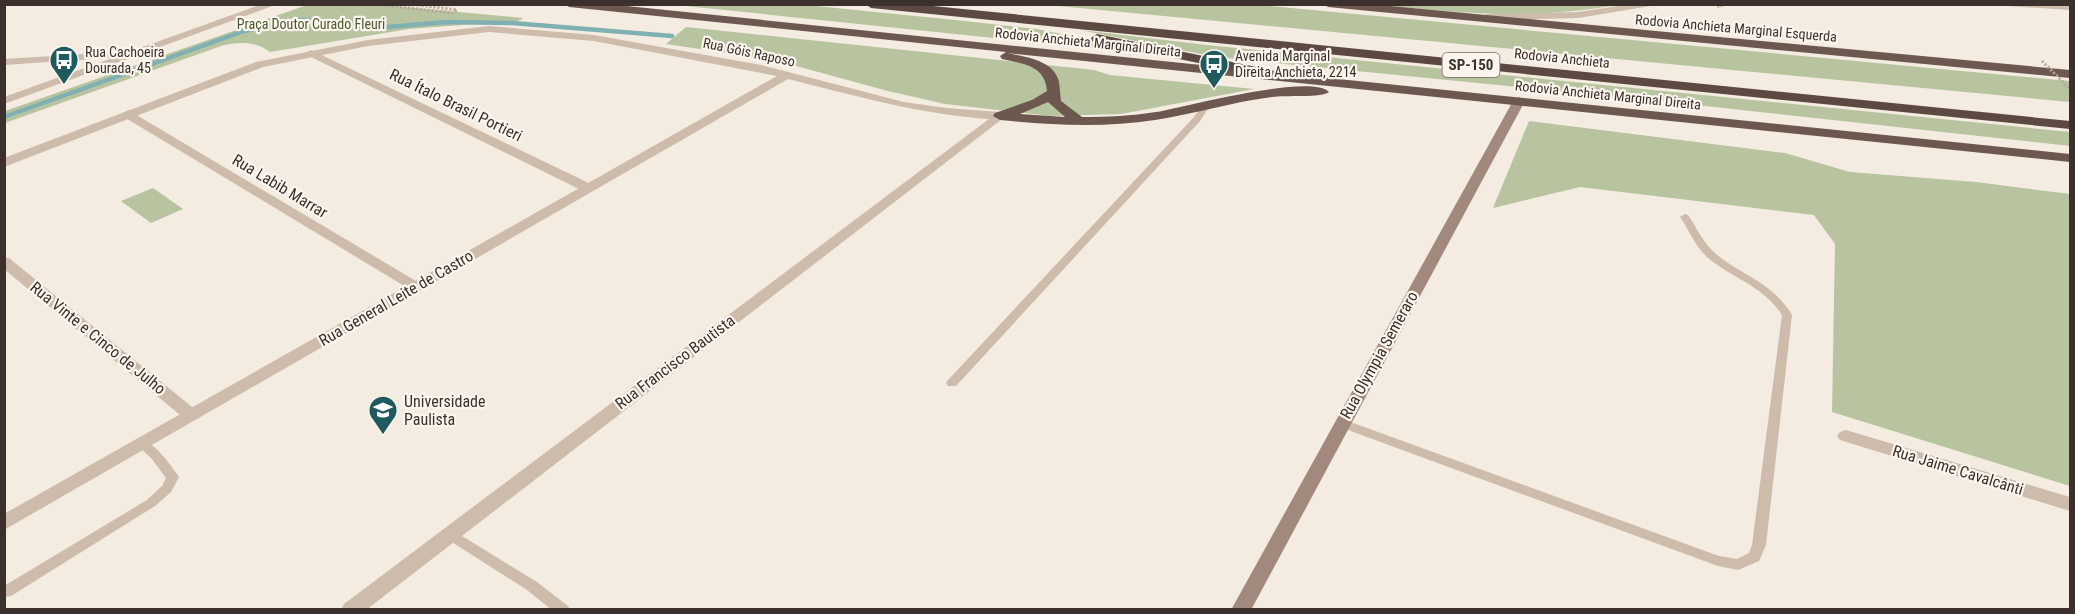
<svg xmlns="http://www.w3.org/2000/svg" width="2075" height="614" viewBox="0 0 2075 614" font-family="'Roboto Condensed',sans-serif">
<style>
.green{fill:#b8c4a0}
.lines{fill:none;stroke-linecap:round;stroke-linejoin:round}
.stream{stroke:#7fb0b2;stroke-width:4.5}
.path{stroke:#b9a596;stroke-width:3;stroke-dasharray:2 2;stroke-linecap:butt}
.service{fill:#cdbbac;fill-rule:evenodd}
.minor{fill:#cdbbac;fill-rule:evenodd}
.tertiary{fill:#cdbbac;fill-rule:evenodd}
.secondary{fill:#a18a7d;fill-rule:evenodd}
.trunk{fill:#6c584f;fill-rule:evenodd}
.motorway{fill:#5c4a42;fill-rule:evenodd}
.path-bridge{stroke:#b9a596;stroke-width:3;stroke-dasharray:2 2;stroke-linecap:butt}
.labels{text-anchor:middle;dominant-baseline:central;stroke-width:4.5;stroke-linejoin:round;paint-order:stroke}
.far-park-label{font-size:14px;fill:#4a5a2e;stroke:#fbf5ee}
.far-street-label{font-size:14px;fill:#3b302b;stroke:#fbf5ee}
.far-poi-label{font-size:14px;fill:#3b302b;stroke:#fbf5ee;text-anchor:start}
.shield{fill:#fbf5ee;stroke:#756b66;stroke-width:1.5}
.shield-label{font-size:15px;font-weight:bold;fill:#3b302b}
.street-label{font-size:16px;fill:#3b302b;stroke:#fbf5ee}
.poi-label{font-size:16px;fill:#3b302b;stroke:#fbf5ee;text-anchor:start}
</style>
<rect width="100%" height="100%" fill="#f4ebe1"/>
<g class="green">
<path d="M307,5L394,6L523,18L515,23L475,24L409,29L270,52C254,41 242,42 224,45L5,123V111Z"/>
<path d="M676,5H806L965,21L1037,29L1169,56Z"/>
<path d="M1048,5H1258L2070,81V102Z"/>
<path d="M1376,5H1621C1601,7 1581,11 1561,12C1500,18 1437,10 1376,5Z"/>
<path d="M686,27L1094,70L1110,75L1254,89L1121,114L1050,116L945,104L888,91L774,60L666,44Z"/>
<path d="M1080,30L1207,45L2070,132V146L1678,103L1216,57Z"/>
<path d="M1529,121L1785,153L1850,172L1976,182L2070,194V486L1832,412L1835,244L1814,215L1580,187L1493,208Z"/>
<path d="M153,188L183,209L151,223L121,201Z"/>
</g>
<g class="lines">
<path class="stream" d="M4,117L244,31L299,20L330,21L376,28L447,22L512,23L672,36"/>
<path class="path" d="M376,4L452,13L457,10L409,4"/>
<g class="service">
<path d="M1717,4H1733L1717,8Z"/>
<path d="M2005,4L2070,6V10L2008,6Z"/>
<path d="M1202,105H1208L1209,107L1200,121L956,386H948L946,383L948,380L1194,117Z"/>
<path d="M1685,214L1688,215C1697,228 1703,243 1716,254C1744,277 1771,281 1792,315L1766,545L1759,561L1738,570L1718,566L1337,426L1335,423L1337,420H1345L1719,556L1737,559L1749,553L1752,545L1782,315C1764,286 1731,278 1707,257C1695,246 1689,230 1680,217Z"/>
<path d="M142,440C157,445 168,462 177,474L179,477L171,492L155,506L11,596L4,597V586L147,500L162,486L166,478L152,459L136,444L138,441Z"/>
<path d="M449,528L537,582L568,606L570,610H552L527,590L444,537L443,533L444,529Z"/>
</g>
<g class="minor">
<path d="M311,50L593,185L595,188L588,192L583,191L307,55L305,53Z"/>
<path d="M134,51L138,52V56L4,65V59Z"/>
<path d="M128,110L421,284L423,287L416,292L411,290L124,117L122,114Z"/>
<path d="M4,257L9,258L197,411L199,415L197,419H185L4,269Z"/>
<path d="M1846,430L2070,497V511L1840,440L1837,436L1840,432Z"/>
</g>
<g class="tertiary">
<path d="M262,4H278L4,104V97Z"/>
<path d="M1632,4H1663L1578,18L1487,20L1482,17L1487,14L1578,12Z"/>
<path d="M489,26L594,35L761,65L904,102L946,108L1000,112L1006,116L366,610H341L344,604L989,119C919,114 856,96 788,79L4,530V514L777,76L594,41L489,32L368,46L263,67L4,167V158L256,62L368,40Z"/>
</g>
<path class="secondary" d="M1519,97L1525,101L1251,610H1231L1513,101Z"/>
<g class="trunk">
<path d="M564,4H607L2070,154V162L1007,53C1025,57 1054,60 1059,82C1060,88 1060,95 1061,101L1082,117C1107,117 1132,116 1156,112C1186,107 1310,73 1329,92C1323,98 1284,95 1272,97C1232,102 1194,114 1155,120C1103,128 1052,125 1000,120L993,116L995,113L1032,100L1047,91C1045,65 1023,64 1002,59L1000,56L1006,52L569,7ZM1048,102L1065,117L1020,114Z"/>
<path d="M1323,4H1369L2070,70V78L1328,7Z"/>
</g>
<g class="motorway">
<path d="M865,4H913L2070,121V129L871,8Z"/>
<path d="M1097,34L1285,73L1292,77L1285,81L1092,41L1091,38Z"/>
</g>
<path class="path-bridge" d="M2042,61L2070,89"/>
</g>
<defs>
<g id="bus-pin" transform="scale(1.5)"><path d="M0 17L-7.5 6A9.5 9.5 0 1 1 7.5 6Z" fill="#1f5a5e" stroke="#fbf5ee"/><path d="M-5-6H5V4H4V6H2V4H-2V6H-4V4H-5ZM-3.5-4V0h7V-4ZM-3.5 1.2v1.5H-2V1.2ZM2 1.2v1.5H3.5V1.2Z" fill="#fff"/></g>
<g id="university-pin" transform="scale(1.5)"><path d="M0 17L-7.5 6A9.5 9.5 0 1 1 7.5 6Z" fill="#1f5a5e" stroke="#fbf5ee"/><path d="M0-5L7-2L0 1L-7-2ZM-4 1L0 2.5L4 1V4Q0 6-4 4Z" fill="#fff"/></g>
</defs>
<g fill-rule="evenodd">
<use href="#bus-pin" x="64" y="60"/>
<use href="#bus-pin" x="1214" y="64"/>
<use href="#university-pin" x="383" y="410"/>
</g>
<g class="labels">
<g class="far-park-label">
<text x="311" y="24">Praça Doutor Curado Fleuri</text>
</g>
<g class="far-street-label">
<text transform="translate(1736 28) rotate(5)">Rodovia Anchieta Marginal Esquerda</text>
<text transform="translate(1088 42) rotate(6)">Rodovia Anchieta Marginal Direita</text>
<text transform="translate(749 52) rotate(12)">Rua Góis Raposo</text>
<text transform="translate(1562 58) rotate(6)">Rodovia Anchieta</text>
<text transform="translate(1608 95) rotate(6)">Rodovia Anchieta Marginal Direita</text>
</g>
<g class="far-poi-label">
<text x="85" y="52">Rua Cachoeira<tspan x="85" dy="16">Dourada, 45</tspan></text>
<text x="1235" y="56">Avenida Marginal<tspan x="1235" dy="16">Direita Anchieta, 2214</tspan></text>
</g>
<rect class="shield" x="1442.5" y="53" width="57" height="24" rx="4.5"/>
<g class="shield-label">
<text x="1471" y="65">SP-150</text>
</g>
<g class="street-label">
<text transform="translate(456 105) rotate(26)">Rua Ítalo Brasil Portieri</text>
<text transform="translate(280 186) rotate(31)">Rua Labib Marrar</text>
<text transform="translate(396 298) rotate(-30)">Rua General Leite de Castro</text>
<text transform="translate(98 338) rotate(39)">Rua Vinte e Cinco de Julho</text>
<text transform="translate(1379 355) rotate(-61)">Rua Olympia Semeraro</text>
<text transform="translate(675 362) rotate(-37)">Rua Francisco Bautista</text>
<text transform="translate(1958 470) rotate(17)">Rua Jaime Cavalcânti</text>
</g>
<g class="poi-label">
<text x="404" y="401">Universidade<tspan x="404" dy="18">Paulista</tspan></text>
</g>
</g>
<rect width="2075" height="614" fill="none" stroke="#3b302b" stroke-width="12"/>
</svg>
